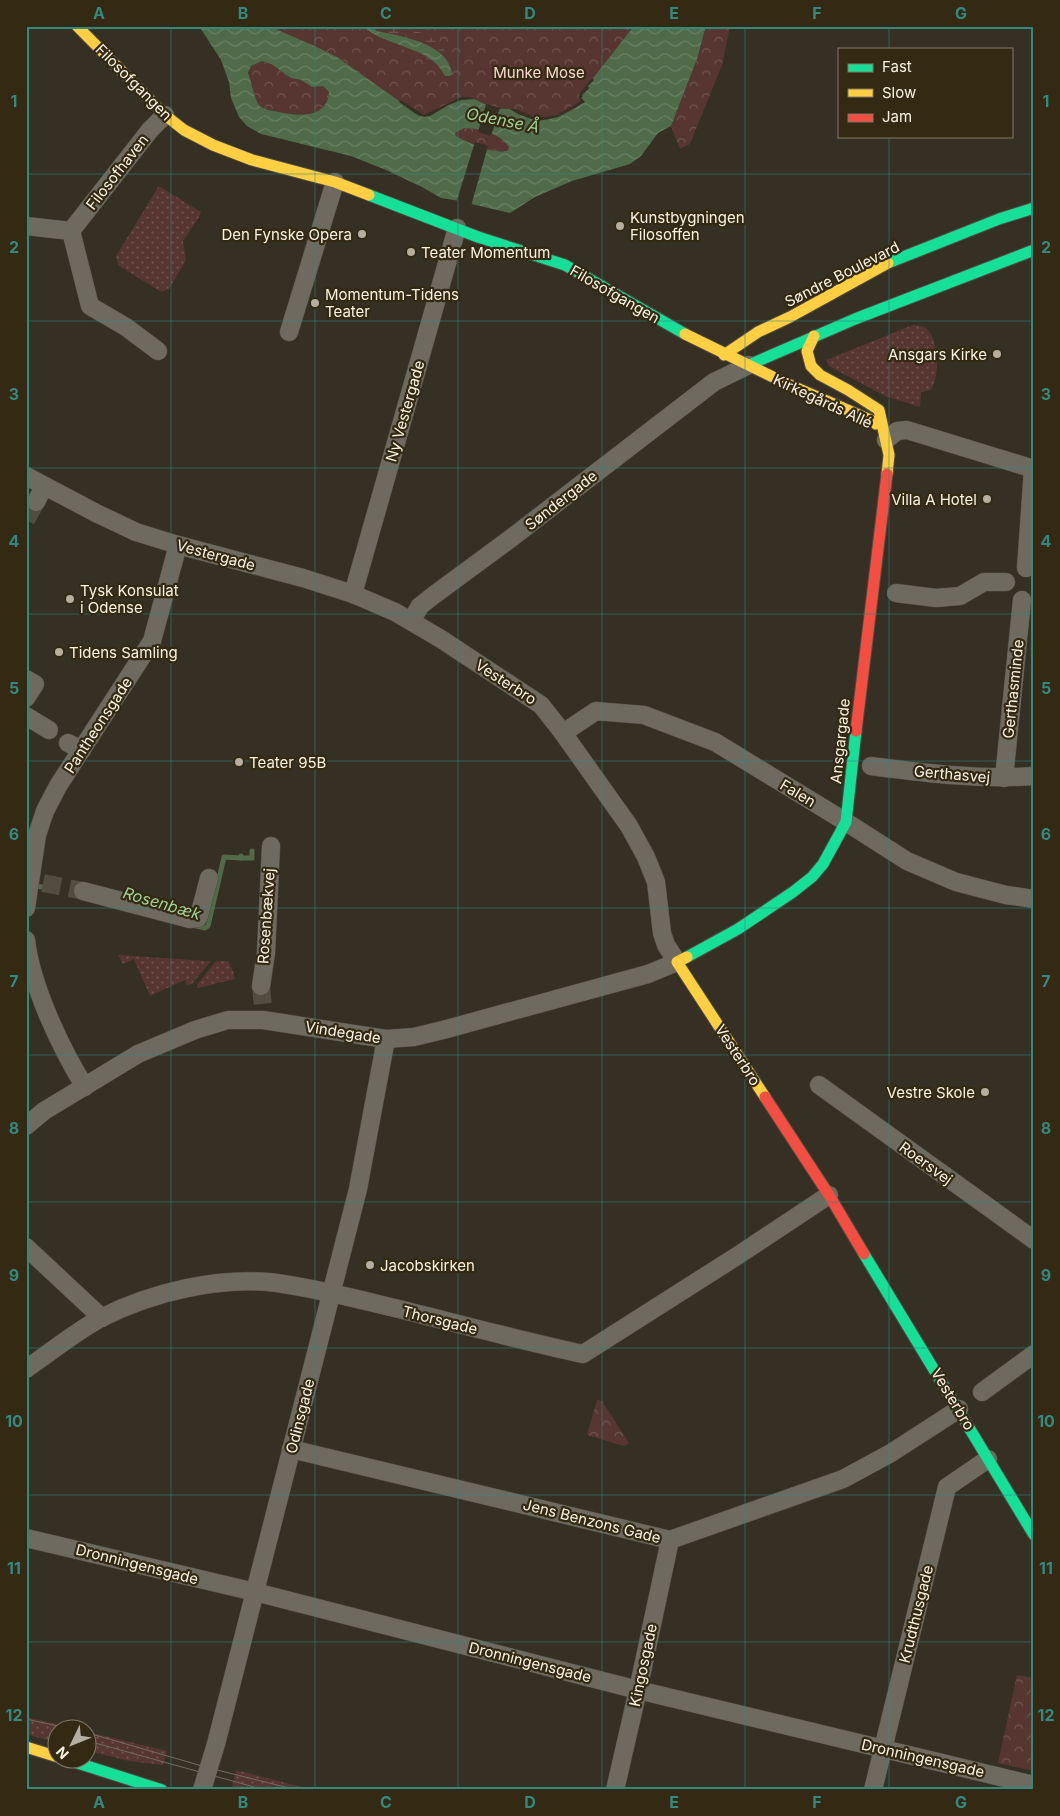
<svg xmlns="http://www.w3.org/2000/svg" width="1060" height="1816" viewBox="0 0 1060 1816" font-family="Inter,sans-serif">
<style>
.grass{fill:url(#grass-dots)}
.forest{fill:url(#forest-crowns)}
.wetland{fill:url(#wetland-marsh)}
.water{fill:url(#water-waves);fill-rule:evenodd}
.pier{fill:#363024}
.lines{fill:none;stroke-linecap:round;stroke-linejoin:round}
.stream{stroke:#4f6b4a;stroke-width:5}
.street-tunnel{stroke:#534d41;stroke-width:18;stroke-dasharray:18 9;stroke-linecap:butt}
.street-casing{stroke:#514c41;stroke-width:19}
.fast-casing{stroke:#514c41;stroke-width:13}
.slow-casing{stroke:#514c41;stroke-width:13}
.jam-casing{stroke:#514c41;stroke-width:13}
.street{stroke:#6f6a60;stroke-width:18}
.fast{stroke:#16e098;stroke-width:11}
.slow{stroke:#ffcf43;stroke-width:11}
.jam{stroke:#f24e42;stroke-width:11}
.tram{stroke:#706b60;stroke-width:1}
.grid{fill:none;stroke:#328980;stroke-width:1;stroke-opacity:0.55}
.poi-dot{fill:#b5aea1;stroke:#342912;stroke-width:2}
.labels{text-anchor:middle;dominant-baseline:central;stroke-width:4.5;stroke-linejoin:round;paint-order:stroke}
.park-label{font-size:15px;fill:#f9d7d2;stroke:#342912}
.street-label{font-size:15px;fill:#f9f2e4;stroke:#342912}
.poi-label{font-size:15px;fill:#f9f2e4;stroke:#342912;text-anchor:start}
.water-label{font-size:16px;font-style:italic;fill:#9fd399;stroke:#342912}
.neatline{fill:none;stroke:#328980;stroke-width:2}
.grid-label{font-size:16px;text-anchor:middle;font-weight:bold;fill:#328980}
</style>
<defs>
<pattern id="grass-dots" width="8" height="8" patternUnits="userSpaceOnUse" patternTransform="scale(1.25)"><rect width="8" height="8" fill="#573631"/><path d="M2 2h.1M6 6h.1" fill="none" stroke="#70544f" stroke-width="1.8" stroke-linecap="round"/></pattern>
<pattern id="forest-crowns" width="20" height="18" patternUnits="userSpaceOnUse" patternTransform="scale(1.25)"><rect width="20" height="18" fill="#573631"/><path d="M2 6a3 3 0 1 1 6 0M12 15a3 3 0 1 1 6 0" fill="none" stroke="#70544f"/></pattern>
<pattern id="wetland-marsh" width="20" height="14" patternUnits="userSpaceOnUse" patternTransform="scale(1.25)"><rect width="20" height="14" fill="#573631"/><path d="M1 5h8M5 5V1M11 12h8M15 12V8" fill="none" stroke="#70544f"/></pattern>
<pattern id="water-waves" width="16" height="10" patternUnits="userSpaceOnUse" patternTransform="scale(1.25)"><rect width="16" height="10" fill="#4f6b4a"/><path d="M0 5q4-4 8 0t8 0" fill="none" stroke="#698164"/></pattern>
</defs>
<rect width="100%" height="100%" fill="#363024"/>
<g class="grass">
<path d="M159,186L201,212L199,217L183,241L186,260L169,289L161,292L118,265L116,256Z"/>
<path d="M913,325C918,326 924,325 928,330C939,342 940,376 931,390L921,392L920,407L885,396L829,366L826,360Z"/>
<path d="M118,955L206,961H211L192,984L187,985L185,980L150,996L134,959L123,964Z"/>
<path d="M216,961H228L233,971L235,979L198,988L197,985Z"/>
<path d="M26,1717L74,1728H58L57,1743L26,1734Z"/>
<path d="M88,1732L167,1751L163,1765L129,1761L88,1751Z"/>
<path d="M236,1770L313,1790H238L232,1788Z"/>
</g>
<g class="forest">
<path d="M269,26H634L588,86L585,102L568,113L537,120L510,109H501L484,104L475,99L430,116L416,114L337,57L319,48Z"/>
<path d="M706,26H730L722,65L690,144L680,149L671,126L697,59Z"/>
<path d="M262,61L271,64L291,78L301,80L312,87L323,86L329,92C327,119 298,116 279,112C273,111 265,111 260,106C254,102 253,91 252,84C249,77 248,73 251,66Z"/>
<path d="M464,128C481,129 499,132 509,146L508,150C497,156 466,142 456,136L455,133Z"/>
<path d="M597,1400L602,1401L629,1443L624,1446L587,1435Z"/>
<path d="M1017,1675L1034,1678V1771L998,1763Z"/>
</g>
<g class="wetland">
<path d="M380,26C410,26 448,35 452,70L449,64L399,37L376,31Z"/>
<path d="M388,41C409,47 436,56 445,76L422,59Z"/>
</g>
<g class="water">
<path d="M199,26H269L319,48L337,57L420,116C439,116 453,97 474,99C478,100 483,104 487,105C492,107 497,109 502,109C503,109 509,109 510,109C517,112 524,117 531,119C549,124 570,112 584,102L581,97L582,95L589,88L587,86L634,26H706L697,59L671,126L658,133L641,156L630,164L572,181L535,197L510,213L454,200L441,198L422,187L386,170L351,156L261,134L247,126L239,117L231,98L229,82L221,60ZM262,61L271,64L291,78L301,80L312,87L323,86L329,92C327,119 298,116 279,112C273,111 265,110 260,106C254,101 252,81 248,73L251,66ZM464,128C480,129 499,132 509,147L508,150C497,156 466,142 456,136L455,133Z"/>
<path d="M363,26H371L377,31C400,36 449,43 452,74L450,76H445C430,45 386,48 363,26Z"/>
</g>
<g class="pier">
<path d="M592,78L594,80L588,86L589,88L582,95L583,96L581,98L585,102L558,117L537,120L518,114L510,109H515L537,118L557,115L581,101L579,98V94Z"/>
<path d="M461,97H469L475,99L461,100L448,105L430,116L424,117L416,114L399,102L401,100L424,115Z"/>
<path d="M486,104L500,108L491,136L478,132Z"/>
<path d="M475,142L488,146L471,206L456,203Z"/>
</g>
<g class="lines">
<g class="stream">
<path d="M241,858H252V851"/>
<path d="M36,886L42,887"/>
<path d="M192,925L205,928L208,926L224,857L241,858V856"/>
</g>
<g class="street-tunnel">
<path d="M26,520L36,502"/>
<path d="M43,883L83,891"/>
<path d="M261,986L263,1007"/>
</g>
<g class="street-casing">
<g id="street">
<path d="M26,226L71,231"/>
<path d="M71,231L90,306L126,327L158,351"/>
<path d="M71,231L150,130L165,115"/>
<path d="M289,332L335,182"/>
<path d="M886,440L897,431L907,430L1034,469"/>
<path d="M26,476L96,513L136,532L178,545L303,578L353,594L395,612L441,639L541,705L563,733L629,826L646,857L656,882L662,933L666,945L677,962L648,974L443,1030L414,1037L386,1039L263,1020H228L195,1030L138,1054L44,1111L26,1126"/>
<path d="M36,502L44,486"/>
<path d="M1026,568L1033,469"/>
<path d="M896,593L936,598L960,596L984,582H1006"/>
<path d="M353,594L457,228"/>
<path d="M411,621L420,606L434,595L510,539L714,382L749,365"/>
<path d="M26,679L35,684L26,698"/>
<path d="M26,716L49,730"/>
<path d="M563,733L596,711L644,715L715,742L846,822L907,861L956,882L1006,895L1034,899"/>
<path d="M68,743L82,750"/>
<path d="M871,766C926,773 979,780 1034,776"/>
<path d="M1004,778L1022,600"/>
<path d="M83,891L190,919L198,918L199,916L209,878"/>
<path d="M26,908L37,835L45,811L58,786L152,641L178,545"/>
<path d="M26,940C31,985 61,1049 85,1087"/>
<path d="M261,986L266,953L271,846"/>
<path d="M819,1085L1034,1240"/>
<path d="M26,1247L102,1318"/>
<path d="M26,1369C51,1352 75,1332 101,1318C152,1292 220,1276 277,1283C320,1289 361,1300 403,1310C463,1325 523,1341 583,1354L737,1256L829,1195"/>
<path d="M982,1392L1034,1354"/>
<path d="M291,1449L670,1540L843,1479L891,1453L959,1409"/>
<path d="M26,1538L255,1592L638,1690L1034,1785"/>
<path d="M202,1790L216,1744L358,1189L386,1039"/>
<path d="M615,1790L638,1690L670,1540"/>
<path d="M873,1790L947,1487L988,1459"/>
</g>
</g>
<g class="fast-casing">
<g id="fast">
<path d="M369,195L478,237L565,265L685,334"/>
<path d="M888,263L999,219L1034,208"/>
<path d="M749,365L855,319L1034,250"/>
<path d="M687,957L738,929L793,892L812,877L823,864L846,822L856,731"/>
<path d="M864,1254L1034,1535"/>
<path d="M62,1758L162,1790"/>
</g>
</g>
<g class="slow-casing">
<g id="slow">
<path d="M77,26L165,115L184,130L213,145L252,160L335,182L369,195"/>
<path d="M685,334L783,382L873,421L876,424"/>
<path d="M814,336L807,351L811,366L820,375L848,390L879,410L889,455L887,474"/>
<path d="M724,355L758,332L790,317L888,263"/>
<path d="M687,957L677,962L765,1097"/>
<path d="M26,1747L58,1757"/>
</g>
</g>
<g class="jam-casing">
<g id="jam">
<path d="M856,731L887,474"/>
<path d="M765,1097L829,1195L864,1254"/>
</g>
</g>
<use href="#street" class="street"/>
<use href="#fast" class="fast"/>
<use href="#slow" class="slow"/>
<use href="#jam" class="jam"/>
<g class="tram">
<path d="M26,1719L67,1728"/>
<path d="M88,1733L209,1768L297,1790"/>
<path d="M88,1741L265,1790"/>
</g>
</g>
<path class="grid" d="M171,26V1790M315,26V1790M458,26V1790M602,26V1790M745,26V1790M889,26V49M889,136V1790M26,174H1034M26,321H1034M26,468H1034M26,614H1034M26,761H1034M26,908H1034M26,1055H1034M26,1202H1034M26,1348H1034M26,1495H1034M26,1642H1034"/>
<g class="poi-dot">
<circle cx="620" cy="226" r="5"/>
<circle cx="362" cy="234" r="5"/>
<circle cx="411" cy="252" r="5"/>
<circle cx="315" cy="303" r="5"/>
<circle cx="997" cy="354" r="5"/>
<circle cx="987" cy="499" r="5"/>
<circle cx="70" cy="599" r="5"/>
<circle cx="59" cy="652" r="5"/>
<circle cx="239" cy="762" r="5"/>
<circle cx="985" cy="1092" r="5"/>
<circle cx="370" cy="1265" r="5"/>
</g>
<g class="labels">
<g class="park-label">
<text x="539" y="72">Munke Mose</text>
</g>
<g class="street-label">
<text transform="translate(134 82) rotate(45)">Filosofgangen</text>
<text transform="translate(117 172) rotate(-52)">Filosofhaven</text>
<text transform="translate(842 274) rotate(-27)">Søndre Boulevard</text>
<text transform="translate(615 294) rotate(30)">Filosofgangen</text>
<text transform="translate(823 401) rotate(25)">Kirkegårds Allé</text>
<text transform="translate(405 411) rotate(-74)">Ny Vestergade</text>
<text transform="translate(561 500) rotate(-38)">Søndergade</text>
<text transform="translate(216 555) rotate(15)">Vestergade</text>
<text transform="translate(506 682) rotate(33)">Vesterbro</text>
<text transform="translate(1013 689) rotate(-84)">Gerthasminde</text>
<text transform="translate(98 725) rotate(-57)">Pantheonsgade</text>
<text transform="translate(840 741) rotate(-84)">Ansgargade</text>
<text transform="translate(952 774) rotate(5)">Gerthasvej</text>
<text transform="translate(798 793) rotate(31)">Falen</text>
<text transform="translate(266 916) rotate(-86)">Rosenbækvej</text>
<text transform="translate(343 1032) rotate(9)">Vindegade</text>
<text transform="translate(738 1055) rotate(57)">Vesterbro</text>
<text transform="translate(926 1163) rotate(36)">Roersvej</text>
<text transform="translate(440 1320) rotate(14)">Thorsgade</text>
<text transform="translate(953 1399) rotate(59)">Vesterbro</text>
<text transform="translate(300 1416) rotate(-76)">Odinsgade</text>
<text transform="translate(592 1521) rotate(14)">Jens Benzons Gade</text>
<text transform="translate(137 1564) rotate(14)">Dronningensgade</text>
<text transform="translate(916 1614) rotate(-76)">Krudthusgade</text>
<text transform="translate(530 1662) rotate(14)">Dronningensgade</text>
<text transform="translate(643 1665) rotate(-78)">Kingosgade</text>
<text transform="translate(923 1758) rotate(13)">Dronningensgade</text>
</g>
<g class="poi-label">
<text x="630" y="217">Kunstbygningen<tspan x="630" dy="17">Filosoffen</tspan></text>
<text x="352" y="234" text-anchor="end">Den Fynske Opera</text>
<text x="421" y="252">Teater Momentum</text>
<text x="325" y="294">Momentum-Tidens<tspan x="325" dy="17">Teater</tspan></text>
<text x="987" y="354" text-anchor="end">Ansgars Kirke</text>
<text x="977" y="499" text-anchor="end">Villa A Hotel</text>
<text x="80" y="590">Tysk Konsulat<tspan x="80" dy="17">i Odense</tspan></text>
<text x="69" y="652">Tidens Samling</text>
<text x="249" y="762">Teater 95B</text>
<text x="975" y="1092" text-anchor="end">Vestre Skole</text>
<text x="380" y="1265">Jacobskirken</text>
</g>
<g class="water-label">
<text transform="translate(503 120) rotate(11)">Odense Å</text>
<text transform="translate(162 903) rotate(16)">Rosenbæk</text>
</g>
</g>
<rect width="1060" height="1816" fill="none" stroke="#342912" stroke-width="55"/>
<rect x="838" y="48" width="175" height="90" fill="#342912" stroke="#837966"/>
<rect x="848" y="64" width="25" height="8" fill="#16e098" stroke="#837966"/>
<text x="882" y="72" font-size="15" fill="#f9f2e4">Fast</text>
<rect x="848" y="89" width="25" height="8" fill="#ffcf43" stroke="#837966"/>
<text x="882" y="98" font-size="15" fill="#f9f2e4">Slow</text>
<rect x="848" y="114" width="25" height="8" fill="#f24e42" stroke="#837966"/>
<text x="882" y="122" font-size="15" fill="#f9f2e4">Jam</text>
<g transform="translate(72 1744) rotate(227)"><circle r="24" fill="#342912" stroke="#837966"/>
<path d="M0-4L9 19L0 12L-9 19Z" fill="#b5aea1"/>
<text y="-8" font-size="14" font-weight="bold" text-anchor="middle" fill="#f9f2e4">N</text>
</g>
<rect x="28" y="28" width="1004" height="1760" class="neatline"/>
<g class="grid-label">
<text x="99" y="19">A</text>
<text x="243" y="19">B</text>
<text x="386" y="19">C</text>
<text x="530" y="19">D</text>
<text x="674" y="19">E</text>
<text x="817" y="19">F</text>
<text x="961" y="19">G</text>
<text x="14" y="107">1</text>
<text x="1046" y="107">1</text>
<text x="14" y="253">2</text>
<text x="1046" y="253">2</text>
<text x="14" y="400">3</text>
<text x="1046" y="400">3</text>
<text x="14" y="547">4</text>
<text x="1046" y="547">4</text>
<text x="14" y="694">5</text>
<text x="1046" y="694">5</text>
<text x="14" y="840">6</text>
<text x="1046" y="840">6</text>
<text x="14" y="987">7</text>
<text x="1046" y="987">7</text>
<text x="14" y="1134">8</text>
<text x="1046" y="1134">8</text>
<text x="14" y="1281">9</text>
<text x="1046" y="1281">9</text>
<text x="14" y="1427">10</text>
<text x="1046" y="1427">10</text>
<text x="14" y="1574">11</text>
<text x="1046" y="1574">11</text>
<text x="14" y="1721">12</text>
<text x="1046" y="1721">12</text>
<text x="99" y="1808">A</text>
<text x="243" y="1808">B</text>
<text x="386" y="1808">C</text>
<text x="530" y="1808">D</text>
<text x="674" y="1808">E</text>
<text x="817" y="1808">F</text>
<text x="961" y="1808">G</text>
</g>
</svg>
